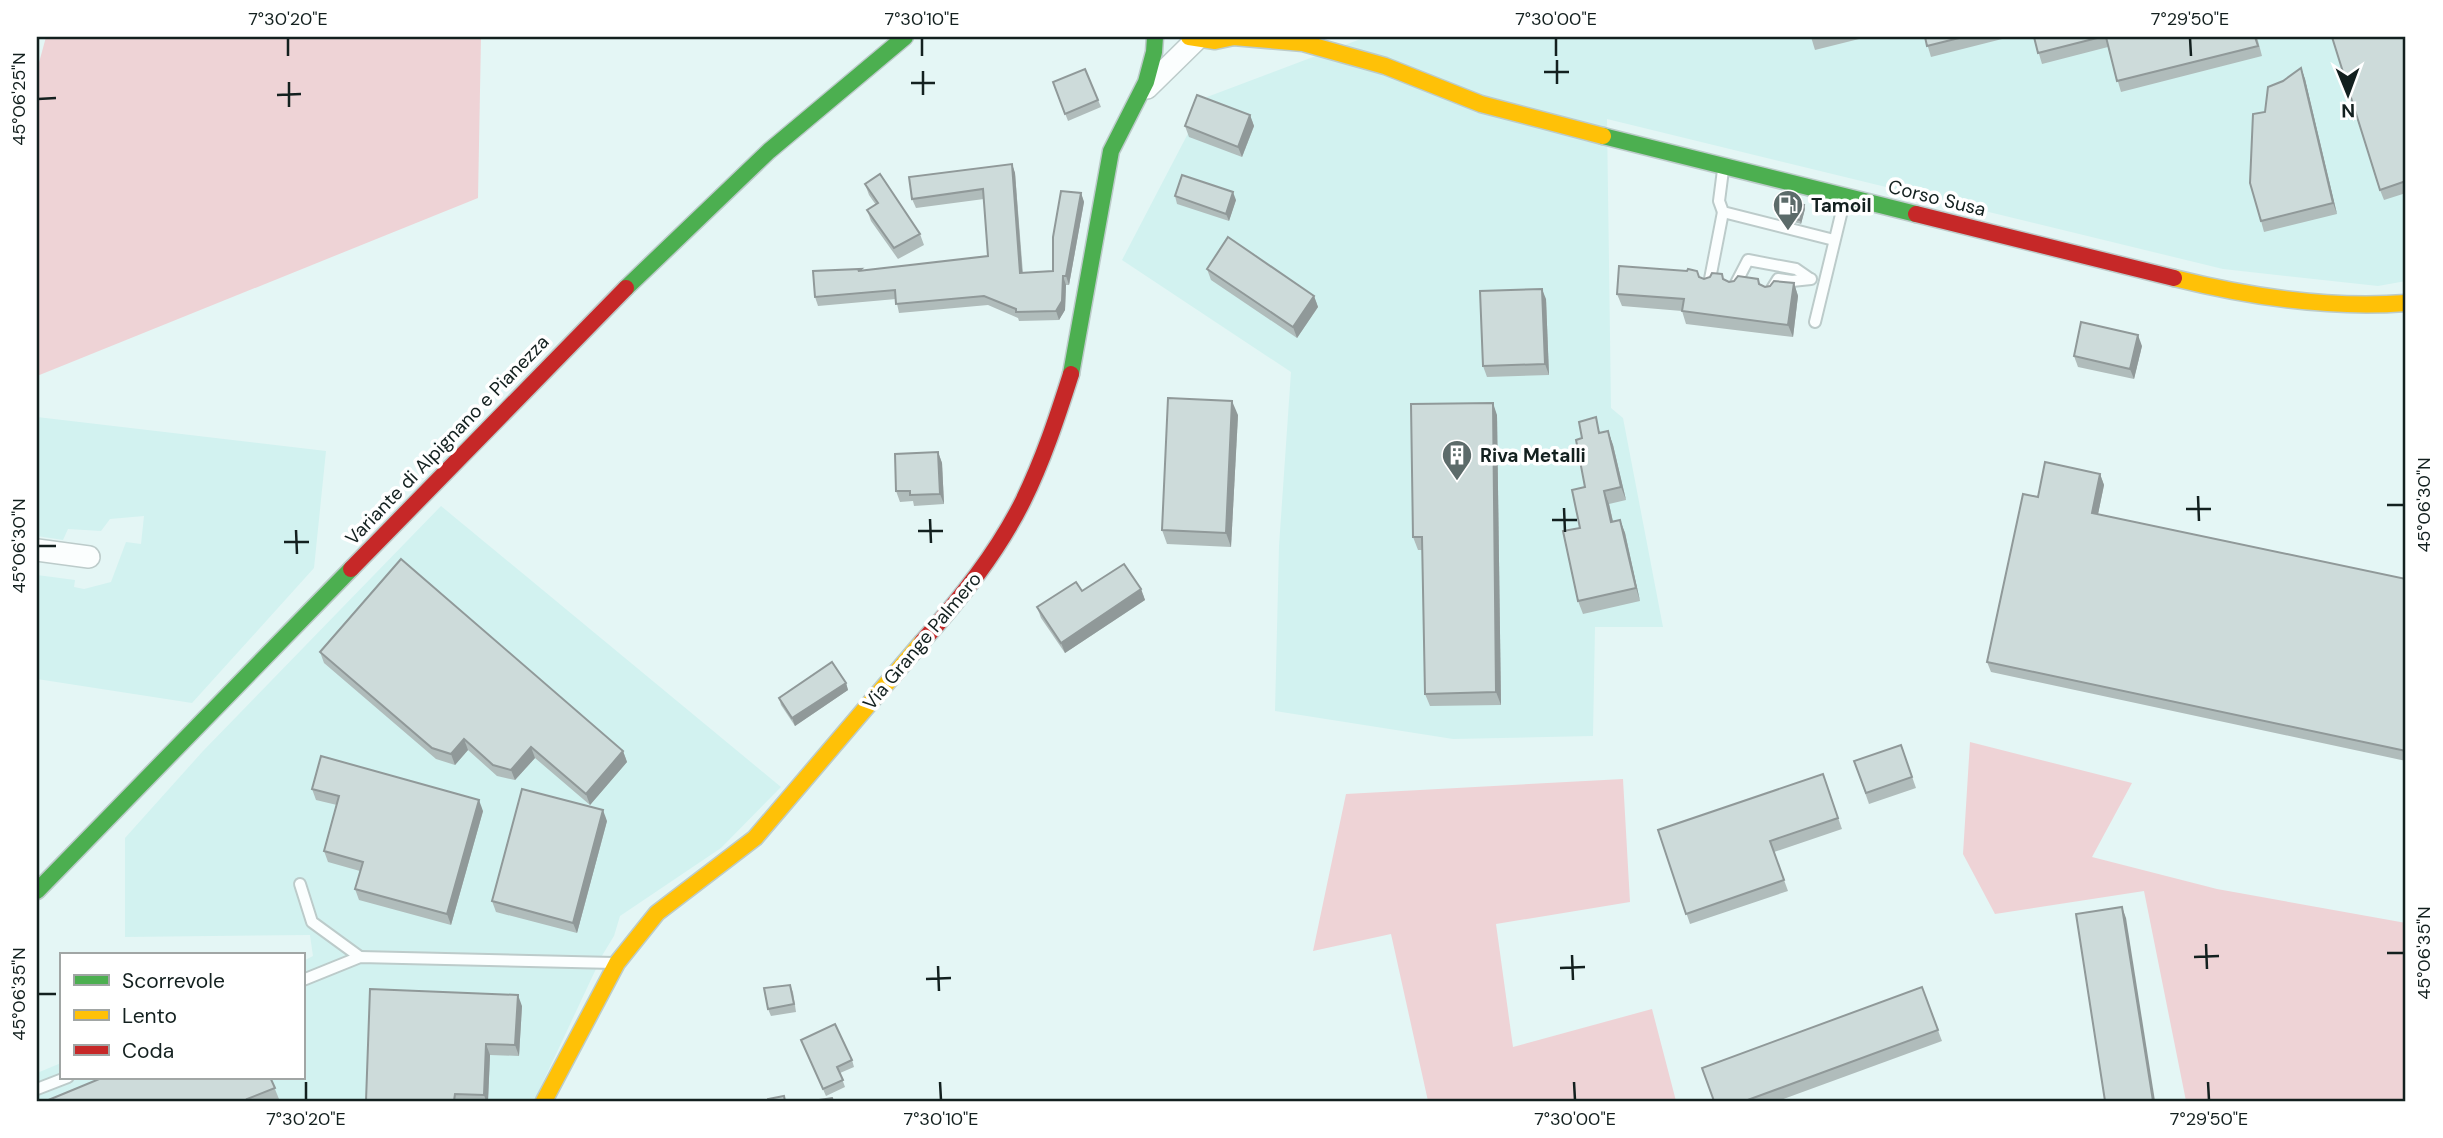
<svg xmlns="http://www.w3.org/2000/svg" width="2443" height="1138" viewBox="0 0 2443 1138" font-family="'DM Sans',sans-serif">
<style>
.built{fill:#d2f2f0}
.green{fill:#eed3d6}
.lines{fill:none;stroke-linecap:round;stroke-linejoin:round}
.lane-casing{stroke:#bccbca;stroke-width:14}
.street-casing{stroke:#bccbca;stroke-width:24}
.fast-casing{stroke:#bccbca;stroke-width:19}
.slow-casing{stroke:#bccbca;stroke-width:19}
.jam-casing{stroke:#bccbca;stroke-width:19}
.lane{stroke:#fbfefe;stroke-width:10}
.street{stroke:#fbfefe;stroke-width:21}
.fast{stroke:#4caf50;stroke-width:16}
.slow{stroke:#ffc107;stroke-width:16}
.jam{stroke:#c62828;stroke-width:16}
.wall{fill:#b0bcbb}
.shaded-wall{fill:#909999}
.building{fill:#cddbda;stroke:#909999;stroke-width:2}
.ticks{fill:none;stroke:#13201f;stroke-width:2.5}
.labels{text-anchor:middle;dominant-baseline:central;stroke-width:7;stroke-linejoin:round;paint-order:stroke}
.street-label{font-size:19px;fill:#13201f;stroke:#fff}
.poi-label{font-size:19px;font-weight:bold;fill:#13201f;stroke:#fff;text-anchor:start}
.neatline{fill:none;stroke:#13201f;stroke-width:2.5}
.ticks-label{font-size:18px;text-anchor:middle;fill:#13201f}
</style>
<rect width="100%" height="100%" fill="#e4f6f5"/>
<g class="built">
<path d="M1366,37H2406V281L2378,286L2223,269L1607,119L1611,408L1623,418L1663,627H1595L1593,736L1453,739L1275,711L1279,546L1291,372L1122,260L1207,97Z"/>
<path d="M37,417L326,451L314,568L192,703L37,679V575L75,580L74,587L84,589L111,582L126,542L141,544L144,516L110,519L101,531L68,529L63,540L37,536Z"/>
<path d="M441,506L781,787L721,848L620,916L614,936L603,954L534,1101H37V1073L61,1063V1077H303V961L313,956L310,935L125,937V838L203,751Z"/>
</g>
<g class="green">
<path d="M46,37H481L478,198L37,376V70Z"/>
<path d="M1970,742L2132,783L2092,857L2217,889L2406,923V1101H2186L2144,891L1995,914L1963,854Z"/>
<path d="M1623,779L1630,902L1496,924L1513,1047L1652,1009L1676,1101H1428L1391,934L1313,951L1346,794Z"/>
</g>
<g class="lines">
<g class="lane-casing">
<g id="lane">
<path d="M1723,170L1719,201L1723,212L1834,240"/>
<path d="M1709,284L1723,212"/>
<path d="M1734,287L1748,260L1796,269L1809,278"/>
<path d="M1770,292L1778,279L1792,281L1811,279"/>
<path d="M1815,322L1845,198"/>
<path d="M300,884L312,922L360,957"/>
<path d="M303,980L360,957L614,963"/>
<path d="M37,1089L68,1077"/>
</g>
</g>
<g class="street-casing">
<g id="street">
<path d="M1147,88L1196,40"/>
<path d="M37,550L89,557"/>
</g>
</g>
<g class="fast-casing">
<g id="fast">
<path d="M1603,136L1916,214"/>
<path d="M626,288L769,151L905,37"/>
<path d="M1071,374L1111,151L1146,82L1154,52L1155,37"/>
<path d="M37,891L351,569"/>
</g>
</g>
<g class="slow-casing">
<g id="slow">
<path d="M1189,37L1215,41L1234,37"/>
<path d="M1233,37L1303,43L1385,66L1481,104L1603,136"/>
<path d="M2174,278C2250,297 2328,309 2406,303"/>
<path d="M544,1101L617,963L657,913L755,838L922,642"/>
</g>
</g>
<g class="jam-casing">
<g id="jam">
<path d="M1916,214L2174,278"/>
<path d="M351,569L626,288"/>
<path d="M922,642C960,599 997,553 1023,501C1043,460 1057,418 1071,374"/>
</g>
</g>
<use href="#lane" class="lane"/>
<use href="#street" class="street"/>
<use href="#fast" class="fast"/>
<use href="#slow" class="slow"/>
<use href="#jam" class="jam"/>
</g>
<g class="wall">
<path d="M1811,37H1867L1815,50Z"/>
<path d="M1925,37H2010L1931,57Z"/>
<path d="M2034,37H2257L2262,56L2121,92L2108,47L2042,64Z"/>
<path d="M2406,37V193L2384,200L2380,190Z"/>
<path d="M2301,68L2305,79L2337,214L2264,232L2261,221L2265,112Z"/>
<path d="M1085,69L1101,107L1068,121L1053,82Z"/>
<path d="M1250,115L1254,126L1242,157L1189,137L1185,126Z"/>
<path d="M1012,164L1015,173L1023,273L1053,271L1081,193L1084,202L1069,285H1066L1065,310L1059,320L1019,321L1018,318L988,305L899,313L896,299L818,306L815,297L861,269V271L988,256L984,199L916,208L912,199Z"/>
<path d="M865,184L920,234L924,245L898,259L871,221L867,210L876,205L869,195Z"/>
<path d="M1175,196L1236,200L1229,221L1177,204Z"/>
<path d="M1804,205L1805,209L1801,224L1780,218L1778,214Z"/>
<path d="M1207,269L1314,296L1318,307L1297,338L1211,280Z"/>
<path d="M1687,271L1704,279L1724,280L1729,282L1758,279L1760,284L1765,287L1794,283L1798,296L1793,337L1686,324L1682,311L1622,306L1617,294Z"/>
<path d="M1546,299L1549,375L1487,377L1483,366Z"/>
<path d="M2142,346L2134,379L2078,367L2074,356Z"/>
<path d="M1238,415L1231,547L1167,544L1162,530Z"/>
<path d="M1497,415L1501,705L1430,706L1425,694L1422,550H1418L1413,537Z"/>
<path d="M1608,431L1613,445L1626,500L1609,504L1613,522L1620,520L1625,533L1640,601L1583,614L1578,601L1580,528L1585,487L1601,433Z"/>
<path d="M938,452L942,463L944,504L914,506L913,501L900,502L896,491Z"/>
<path d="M2100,474L2104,485L2098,514L2406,579V761L1991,672L1987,662L2038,497Z"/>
<path d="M1141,589L1145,600L1065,653L1041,618L1037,607L1082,591Z"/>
<path d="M320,652L623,751L627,762L590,805L535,758L515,780L497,776L468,750L455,765L436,759L324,663Z"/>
<path d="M846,683L848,690L795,726L781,705L779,698Z"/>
<path d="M1901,745L1916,788L1869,804L1854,761Z"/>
<path d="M1823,774L1842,829L1774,852L1788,891L1690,924L1658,830Z"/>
<path d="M312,789L483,811L451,925L359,900L355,889L360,871L328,862L324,851L337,805L316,800Z"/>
<path d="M607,821L577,933L496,912L492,901Z"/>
<path d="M790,985L793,992L796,1012L771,1016L768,1009Z"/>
<path d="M1922,987L1942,1041L1778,1101H1714Z"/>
<path d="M522,1006L519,1056L490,1055L488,1101H366Z"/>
<path d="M801,1040L852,1060L854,1067L840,1073L845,1087L826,1096Z"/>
<path d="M270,1077L279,1099L273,1101H46Z"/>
</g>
<g class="shaded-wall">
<path d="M2301,68L2305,79L2337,214L2333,203Z"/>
<path d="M1250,115L1254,126L1242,157L1238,147Z"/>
<path d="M1012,164L1015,173L1023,282L1020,273Z"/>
<path d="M1233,192L1236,200L1229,221L1226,214Z"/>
<path d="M1081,193L1084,202L1069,285L1066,276Z"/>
<path d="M1804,205L1805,209L1801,224L1800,220Z"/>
<path d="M1063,276L1066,285L1065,310L1059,320L1056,311Z"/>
<path d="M1794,283L1798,296L1793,337L1788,325Z"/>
<path d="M1542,289L1546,299L1549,375L1545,364Z"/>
<path d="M1314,296L1318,307L1297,338L1293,327Z"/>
<path d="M2138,335L2142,346L2134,379L2130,369Z"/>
<path d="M1232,401L1238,415L1231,547L1226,533Z"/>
<path d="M1493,403L1497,415L1501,705L1496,692Z"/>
<path d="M1608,431L1613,445L1626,500L1621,487Z"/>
<path d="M938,452L942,463L944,504L940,494Z"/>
<path d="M2100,474L2104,485L2096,524L2092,513Z"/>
<path d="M1604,491L1609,504L1616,535L1611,522Z"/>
<path d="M1620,520L1625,533L1640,601L1636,588Z"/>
<path d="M1141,589L1145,600L1065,653L1061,643Z"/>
<path d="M846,683L848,690L795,726L792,718Z"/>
<path d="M464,739L468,750L455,765L451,754Z"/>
<path d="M531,747L535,758L515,780L511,770Z"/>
<path d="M623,751L627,762L590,805L586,794Z"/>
<path d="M479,800L483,811L451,925L447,914Z"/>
<path d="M603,810L607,821L577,933L573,923Z"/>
<path d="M2122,907L2126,918L2155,1101H2153Z"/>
<path d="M518,995L522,1006L519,1056L515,1045Z"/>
<path d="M486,1044L490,1055L488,1101H486L484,1095Z"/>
</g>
<g class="building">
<path d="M1925,37H1963L1927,46Z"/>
<path d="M2034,37H2101L2038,53Z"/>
<path d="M2106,37H2255L2258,46L2117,81Z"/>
<path d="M2332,37H2406V181L2380,190Z"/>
<path d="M2301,68L2333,203L2261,221L2250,183L2253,114L2265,112L2268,87L2283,81Z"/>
<path d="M1085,69L1098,100L1065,114L1053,82Z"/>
<path d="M1197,95L1250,115L1238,147L1185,126Z"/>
<path d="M1012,164L1020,273L1053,271V237L1061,191L1081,193L1066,276H1063L1062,301L1056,311L1016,312V309L984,296L896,304L895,290L815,297L813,271L861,269L858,271L988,256L983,189L912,199L909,177Z"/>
<path d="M880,174L920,234L894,248L867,210L878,203L865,184Z"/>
<path d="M1182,175L1233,192L1226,214L1175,196Z"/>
<path d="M1782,199L1804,205L1800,220L1778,214Z"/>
<path d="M1228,237L1314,296L1293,327L1207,269Z"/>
<path d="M1619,266L1687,271L1688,269L1697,271L1699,277L1704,279L1710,277L1712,273L1722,274L1723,279L1729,282L1734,281L1738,276L1758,279L1759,284L1765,287L1770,286L1774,281L1794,283L1788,325L1682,311L1684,299L1617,294Z"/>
<path d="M1542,289L1545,364L1483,366L1480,291Z"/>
<path d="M2081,322L2138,335L2130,369L2074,356Z"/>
<path d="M1168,398L1232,401L1226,533L1162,530Z"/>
<path d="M1493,403L1496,692L1425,694L1422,537H1413L1411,404Z"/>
<path d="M1596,417L1599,433L1608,431L1621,487L1604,491L1611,522L1620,520L1636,588L1578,601L1563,531L1580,528L1572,490L1585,487L1576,440L1582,438L1579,422Z"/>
<path d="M938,452L940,494L910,495V491H896L895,454Z"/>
<path d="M2045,462L2100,474L2092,513L2406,579V751L1987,662L2023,494L2038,497Z"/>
<path d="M401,559L623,751L586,794L531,747L511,770L493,765L464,739L451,754L432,748L320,652Z"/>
<path d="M1124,564L1141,589L1061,643L1037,607L1076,582L1082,591Z"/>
<path d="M832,662L846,683L792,718L779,698Z"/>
<path d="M1901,745L1912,777L1866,793L1854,761Z"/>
<path d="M321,756L479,800L447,914L355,889L363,862L324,851L339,796L312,789Z"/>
<path d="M1823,774L1838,818L1770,841L1784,880L1686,914L1658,830Z"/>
<path d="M522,789L603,810L573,923L492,901Z"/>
<path d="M2122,907L2153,1101H2105L2076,914Z"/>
<path d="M790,985L794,1004L768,1009L764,988Z"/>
<path d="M1922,987L1938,1030L1745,1101H1714L1702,1068Z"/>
<path d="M370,989L518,995L515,1045L486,1044L484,1095L455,1094L454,1101H366Z"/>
<path d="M835,1024L852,1060L837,1067L843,1080L823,1089L801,1040Z"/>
<path d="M104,1077H270L275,1088L247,1099L248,1101H46Z"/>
<path d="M784,1096L785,1101H768V1099Z"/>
<path d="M832,1098L833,1101H812Z"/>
</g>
<path class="ticks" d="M288,38V56M922,38V56M1556,38V56M2190,38L2191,56M1557,60V84M923,71V95M1544,72H1569M289,82V107M911,83H935M277,95L301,94M38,99L56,98M2198,496L2199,521M2387,505H2404M1564,508L1565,532M2186,509H2211M930,519L931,543M1552,520H1577M296,530L297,554M918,531H943M284,542H309M38,546H56M2206,944L2207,969M2387,953H2404M1572,955L1573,980M2194,957L2219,956M938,966L939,991M1560,968L1585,967M926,979L951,978M38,994H56M306,1082V1100M940,1082L941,1100M1574,1082L1575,1100M2208,1082L2209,1100"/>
<defs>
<g id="fuel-pin" transform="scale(1.575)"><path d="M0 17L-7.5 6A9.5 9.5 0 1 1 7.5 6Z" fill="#5c6b6a" stroke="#fff"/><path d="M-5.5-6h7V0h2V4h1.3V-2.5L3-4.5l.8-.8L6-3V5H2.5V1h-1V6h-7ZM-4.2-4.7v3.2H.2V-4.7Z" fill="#fff"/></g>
<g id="building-pin" transform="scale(1.575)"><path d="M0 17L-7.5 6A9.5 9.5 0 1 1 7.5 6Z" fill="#5c6b6a" stroke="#fff"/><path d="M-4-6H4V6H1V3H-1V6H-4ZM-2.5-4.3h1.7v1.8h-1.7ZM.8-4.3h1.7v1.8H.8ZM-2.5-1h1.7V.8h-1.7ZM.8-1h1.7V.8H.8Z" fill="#fff"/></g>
</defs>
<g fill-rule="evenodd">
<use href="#fuel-pin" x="1788" y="205"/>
<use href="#building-pin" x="1457" y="455"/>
</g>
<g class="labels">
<g class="street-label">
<text transform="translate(1937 198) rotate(14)">Corso Susa</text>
<text transform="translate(447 440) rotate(-46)">Variante di Alpignano e Pianezza</text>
<text transform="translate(922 641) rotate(-50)">Via Grange Palmero</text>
</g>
<g class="poi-label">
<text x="1811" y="205">Tamoil</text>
<text x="1480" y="455">Riva Metalli</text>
</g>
</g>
<rect width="2443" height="1138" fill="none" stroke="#ffffff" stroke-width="77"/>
<rect x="60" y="953" width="245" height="126" fill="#ffffff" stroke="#a1a6a5" stroke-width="2"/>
<rect x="74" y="975" width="35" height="10" fill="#4caf50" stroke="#a1a6a5" stroke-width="2"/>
<text x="122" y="988" font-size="21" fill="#13201f">Scorrevole</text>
<rect x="74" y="1010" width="35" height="10" fill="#ffc107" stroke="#a1a6a5" stroke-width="2"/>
<text x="122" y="1023" font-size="21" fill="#13201f">Lento</text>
<rect x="74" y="1045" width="35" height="10" fill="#c62828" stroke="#a1a6a5" stroke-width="2"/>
<text x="122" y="1058" font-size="21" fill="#13201f">Coda</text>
<g transform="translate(2348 94) rotate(179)" stroke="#ffffff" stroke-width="5" paint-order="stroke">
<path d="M0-5L12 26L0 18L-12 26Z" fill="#13201f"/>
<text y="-10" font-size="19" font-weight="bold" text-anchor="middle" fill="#13201f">N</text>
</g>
<rect x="38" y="38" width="2366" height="1062" class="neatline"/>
<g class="ticks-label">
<text x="288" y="25">7°30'20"E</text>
<text x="922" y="25">7°30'10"E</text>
<text x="1556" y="25">7°30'00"E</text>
<text x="2190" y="25">7°29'50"E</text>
<text transform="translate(19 99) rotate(-90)" y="6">45°06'25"N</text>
<text transform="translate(2424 505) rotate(-90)" y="6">45°06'30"N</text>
<text transform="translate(19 546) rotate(-90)" y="6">45°06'30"N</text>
<text transform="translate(2424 953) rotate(-90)" y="6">45°06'35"N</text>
<text transform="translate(19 994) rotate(-90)" y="6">45°06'35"N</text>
<text x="306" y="1125">7°30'20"E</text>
<text x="941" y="1125">7°30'10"E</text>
<text x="1575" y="1125">7°30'00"E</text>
<text x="2209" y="1125">7°29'50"E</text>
</g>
</svg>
